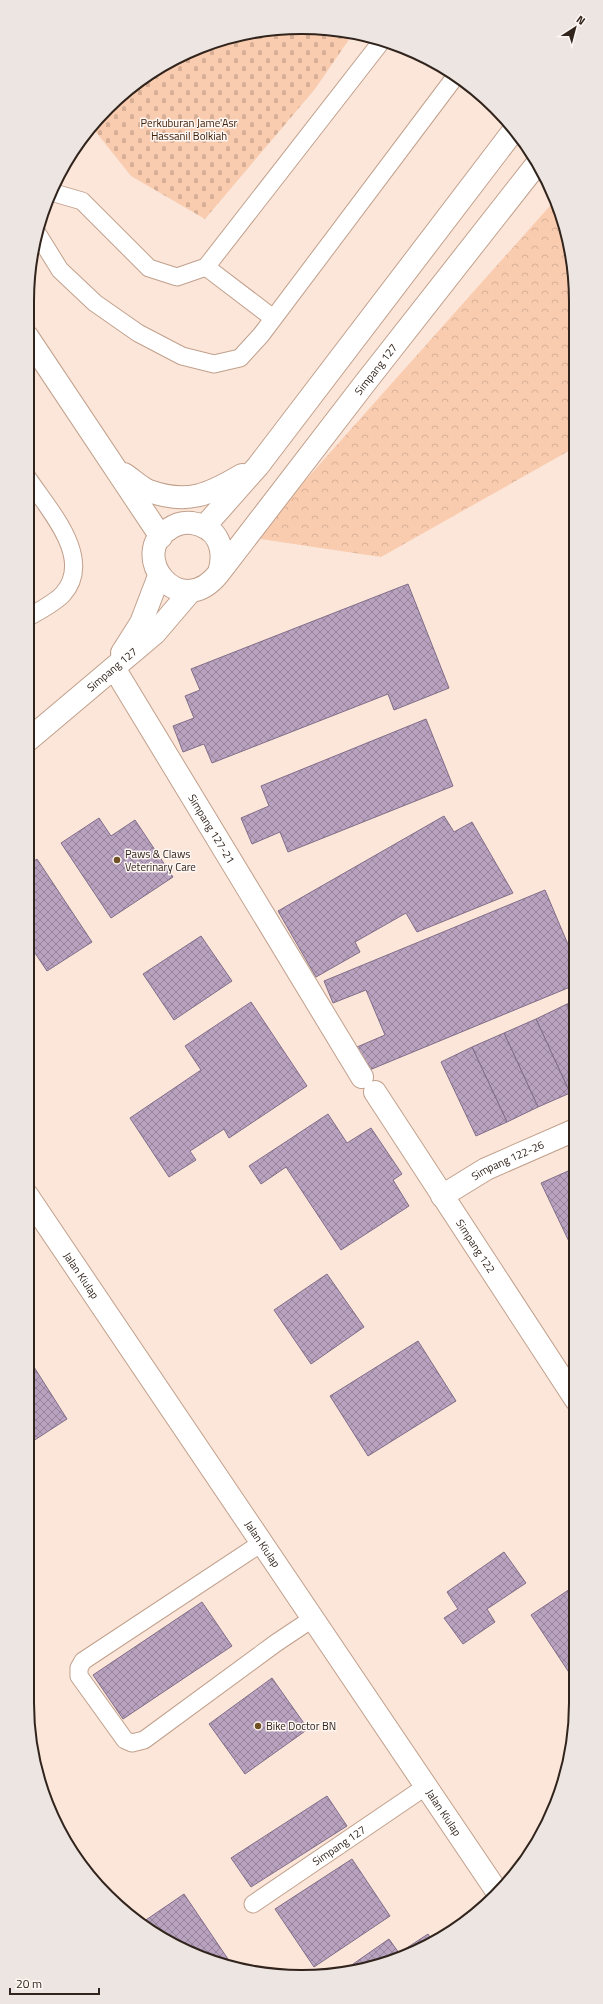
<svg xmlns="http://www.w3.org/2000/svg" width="603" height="2004" viewBox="0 0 603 2004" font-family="'Titillium Web',sans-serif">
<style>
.forest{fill:url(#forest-crowns)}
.cemetery{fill:url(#cemetery-stones)}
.building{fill:url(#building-cross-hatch);stroke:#816d88}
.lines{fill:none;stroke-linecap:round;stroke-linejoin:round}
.service-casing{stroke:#c1a08c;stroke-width:19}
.minor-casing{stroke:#c1a08c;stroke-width:24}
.service{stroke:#fff;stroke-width:17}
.minor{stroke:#fff;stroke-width:22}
.poi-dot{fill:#705126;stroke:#fdf6f2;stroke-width:1.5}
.labels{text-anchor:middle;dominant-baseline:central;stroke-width:3;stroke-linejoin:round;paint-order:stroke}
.park-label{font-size:11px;fill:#412008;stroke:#fdf6f2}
.street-label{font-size:11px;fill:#31241c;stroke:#fdf6f2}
.poi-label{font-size:11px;fill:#31241c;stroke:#fdf6f2;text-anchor:start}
.rim{fill:none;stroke:#31241c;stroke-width:2}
</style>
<defs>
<pattern id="forest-crowns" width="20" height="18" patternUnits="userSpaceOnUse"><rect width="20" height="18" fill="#faccaf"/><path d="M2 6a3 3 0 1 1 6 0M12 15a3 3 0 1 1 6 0" fill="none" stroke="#d7af96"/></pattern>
<pattern id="cemetery-stones" width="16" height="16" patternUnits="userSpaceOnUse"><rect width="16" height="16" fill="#faccaf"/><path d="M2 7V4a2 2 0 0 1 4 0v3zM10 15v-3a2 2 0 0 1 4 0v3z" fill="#d7af96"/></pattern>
<pattern id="building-cross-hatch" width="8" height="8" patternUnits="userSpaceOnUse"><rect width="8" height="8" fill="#b8a2c0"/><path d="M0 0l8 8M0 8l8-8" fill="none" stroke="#96849b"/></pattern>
</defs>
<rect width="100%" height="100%" fill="#fbe6d9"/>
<path class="forest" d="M556,199L574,266V448L381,557L254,538Z"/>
<path class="cemetery" d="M301,27L354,32L315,89L205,219L131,176L92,127C131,78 186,48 246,33C264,28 283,29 301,27Z"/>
<g class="building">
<path d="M408,584L449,688L394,710L388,694L212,763L204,744L183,752L173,726L194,718L185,696L200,690L191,669Z"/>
<path d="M426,719L453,786L288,852L280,832L252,844L241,818L269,806L261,786Z"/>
<path d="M444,816L454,832L472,822L513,893L417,932L406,913L355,942L360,952L316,977L278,911Z"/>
<path d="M99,818L111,836L135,820L173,877L111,918L61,843Z"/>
<path d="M37,859L92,942L47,971L27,941V866Z"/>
<path d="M545,890L575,961V985L367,1071L357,1047L385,1035L366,990L333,1003L324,981Z"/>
<path d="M201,936L232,981L174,1020L143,974Z"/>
<path d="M575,1001V1022L567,1004Z"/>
<path d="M251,1002L307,1086L229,1138L224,1129L190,1151L196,1160L169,1177L130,1118L201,1070L185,1046Z"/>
<path d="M567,1004L575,1022V1091L570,1093L536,1019Z"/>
<path d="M536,1019L570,1093L538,1107L504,1033Z"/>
<path d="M504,1033L538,1107L507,1122L472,1047Z"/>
<path d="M472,1047L507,1122L476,1136L441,1062Z"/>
<path d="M328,1114L347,1143L371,1128L402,1174L393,1180L409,1206L341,1250L286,1167L261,1184L249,1166Z"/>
<path d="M575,1168V1254L541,1183Z"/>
<path d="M327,1274L364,1327L311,1364L274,1310Z"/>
<path d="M418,1341L456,1401L368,1456L330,1396Z"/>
<path d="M27,1356L67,1419L27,1445Z"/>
<path d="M504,1552L526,1583L487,1609L495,1622L463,1644L444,1618L458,1609L447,1592Z"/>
<path d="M576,1585V1683L531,1615Z"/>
<path d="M202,1602L232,1646L123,1719L93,1675Z"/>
<path d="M272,1678L308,1729L245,1774L209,1724Z"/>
<path d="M327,1796L347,1826L251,1887L231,1858Z"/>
<path d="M352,1859L390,1916L314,1967L275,1909Z"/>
<path d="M184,1894L232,1965L229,1967L180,1949L140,1924Z"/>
<path d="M428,1934L433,1942L423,1949L373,1968L343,1971L389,1939L399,1953Z"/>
</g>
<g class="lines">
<g class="service-casing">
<g id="service">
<path d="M51,192L82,201L149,268L177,277L206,267L381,42"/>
<path d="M37,233L60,270L95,303L138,333L182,356L214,364L240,358L261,335L455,77"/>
<path d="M206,267L273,318"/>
<path d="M27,477C47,508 95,558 63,594C55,603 37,612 27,618"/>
<path d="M263,1542L83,1661L79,1668V1676L125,1740L132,1743L144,1740L276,1643L312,1619"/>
<path id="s1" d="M253,1904L425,1787"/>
</g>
</g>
<g class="minor-casing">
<g id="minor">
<path d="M27,336L161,537"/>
<path d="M124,474C132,479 141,488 149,491C188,505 210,494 242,475"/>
<path d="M204,527L258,466L514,130"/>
<path id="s2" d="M219,573C226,550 219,527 192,523C183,522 176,524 169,529C127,553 179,624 219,573L365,383L536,165"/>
<path d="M122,653L141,623L159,576"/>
<path id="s3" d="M114,668L362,1077"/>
<path id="s4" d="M27,741L155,633L190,592"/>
<path id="s5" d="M375,1092L576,1400"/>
<path id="s6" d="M27,1195L498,1893"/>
<path id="s7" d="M442,1196L486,1169L575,1130"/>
</g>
</g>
<use href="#service" class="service"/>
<use href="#minor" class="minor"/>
</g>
<g class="poi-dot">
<circle cx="117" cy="860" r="4"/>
<circle cx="258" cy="1726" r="4"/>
</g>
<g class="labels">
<g class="park-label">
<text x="189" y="123">Perkuburan Jame'Asr<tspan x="189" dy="13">Hassanil Bolkiah</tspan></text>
</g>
<g class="street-label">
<text stroke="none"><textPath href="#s2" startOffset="471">Simpang 127</textPath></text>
<text stroke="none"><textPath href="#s4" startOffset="111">Simpang 127</textPath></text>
<text stroke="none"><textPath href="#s3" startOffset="188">Simpang 127-21</textPath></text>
<text stroke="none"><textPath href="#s7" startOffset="75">Simpang 122-26</textPath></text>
<text stroke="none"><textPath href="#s5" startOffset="184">Simpang 122</textPath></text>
<text stroke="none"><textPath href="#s6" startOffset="97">Jalan Kiulap</textPath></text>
<text stroke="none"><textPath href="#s6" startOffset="421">Jalan Kiulap</textPath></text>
<text stroke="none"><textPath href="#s6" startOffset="745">Jalan Kiulap</textPath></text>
<text stroke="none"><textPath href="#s1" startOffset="104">Simpang 127</textPath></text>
</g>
<g class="poi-label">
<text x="125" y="854">Paws &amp; Claws<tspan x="125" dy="13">Veterinary Care</tspan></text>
<text x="266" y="1726">Bike Doctor BN</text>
</g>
</g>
<path d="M0 0H603V2004H0ZM301 34H302A267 267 0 0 1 569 301V1703A267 267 0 0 1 302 1970H301A267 267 0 0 1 34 1703V301A267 267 0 0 1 301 34Z" fill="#ede5e1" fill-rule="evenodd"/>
<path class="rim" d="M301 34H302A267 267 0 0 1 569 301V1703A267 267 0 0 1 302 1970H301A267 267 0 0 1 34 1703V301A267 267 0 0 1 301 34Z"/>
<g transform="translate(575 28) rotate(36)" stroke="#fdf6f2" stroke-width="3" paint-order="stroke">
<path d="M0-3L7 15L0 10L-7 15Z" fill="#31241c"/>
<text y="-6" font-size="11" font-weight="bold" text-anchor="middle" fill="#31241c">N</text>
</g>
<path d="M10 1988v6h89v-6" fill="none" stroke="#31241c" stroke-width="2"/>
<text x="16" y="1988" font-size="12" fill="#31241c" stroke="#fdf6f2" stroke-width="3" paint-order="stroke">20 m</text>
</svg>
